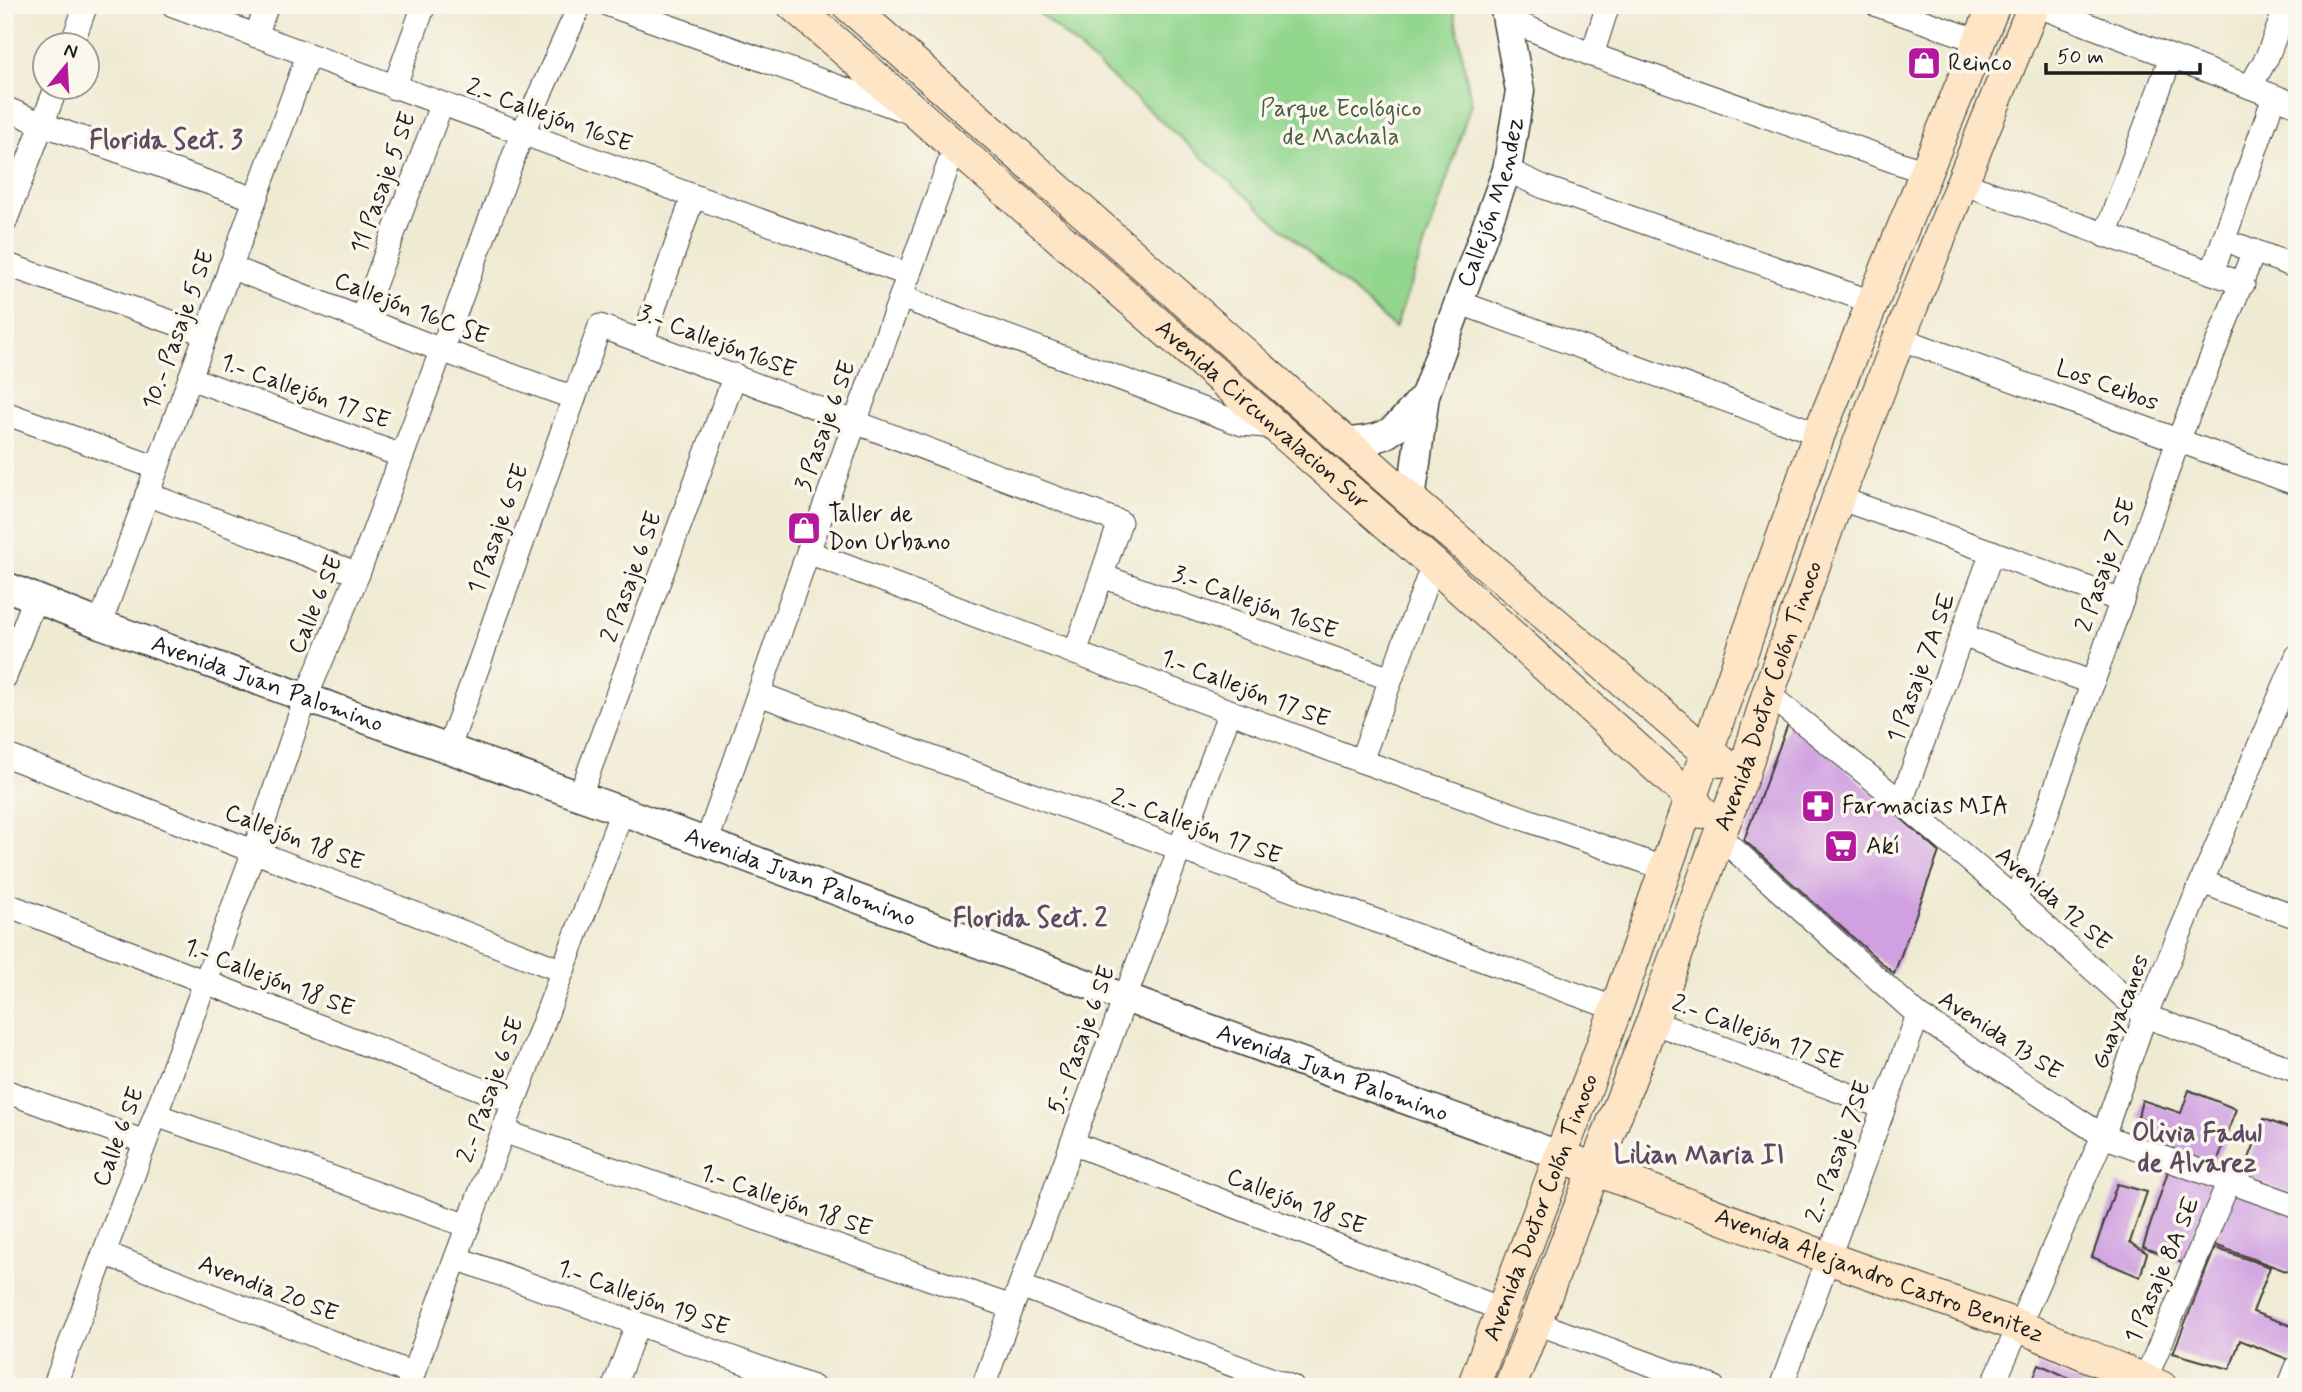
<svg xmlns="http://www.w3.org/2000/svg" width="2302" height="1392" viewBox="0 0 2302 1392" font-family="Mynerve,sans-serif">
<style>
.green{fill:#92d68e;stroke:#577955;stroke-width:2}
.building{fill:#d0a0e1}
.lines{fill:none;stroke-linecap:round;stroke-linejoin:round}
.minor-casing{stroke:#3c3b37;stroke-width:25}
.tertiary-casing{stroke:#3c3b37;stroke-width:31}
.secondary-casing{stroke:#3c3b37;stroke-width:34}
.minor{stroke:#fff;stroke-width:23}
.tertiary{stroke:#fff;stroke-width:28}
.secondary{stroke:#fde5c5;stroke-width:32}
.labels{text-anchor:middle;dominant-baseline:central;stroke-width:7;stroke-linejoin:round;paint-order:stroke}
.poi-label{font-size:24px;fill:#1c1c1c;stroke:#fbf7ec;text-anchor:start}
.park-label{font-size:24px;fill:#455d44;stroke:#fbf7ec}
.street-label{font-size:24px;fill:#1c1c1c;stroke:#fbf7ec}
.neighbourhood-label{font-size:26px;font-weight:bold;fill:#5b4a61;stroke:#fbf7ec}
</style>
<rect width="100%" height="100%" fill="#fbf7ec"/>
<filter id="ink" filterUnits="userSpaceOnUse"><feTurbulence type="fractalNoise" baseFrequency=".0143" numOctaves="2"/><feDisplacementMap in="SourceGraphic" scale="14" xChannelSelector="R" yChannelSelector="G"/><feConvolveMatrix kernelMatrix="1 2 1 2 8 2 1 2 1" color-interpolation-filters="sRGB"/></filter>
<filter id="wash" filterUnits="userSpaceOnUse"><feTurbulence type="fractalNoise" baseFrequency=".00686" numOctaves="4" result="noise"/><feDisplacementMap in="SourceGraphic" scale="28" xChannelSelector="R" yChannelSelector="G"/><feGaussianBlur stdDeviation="1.57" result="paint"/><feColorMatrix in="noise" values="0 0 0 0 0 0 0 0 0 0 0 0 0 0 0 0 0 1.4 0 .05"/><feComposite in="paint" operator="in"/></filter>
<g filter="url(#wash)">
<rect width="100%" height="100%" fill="#efead2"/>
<path class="green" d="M1030,5H1453L1471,103L1441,198L1395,328Z"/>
<g id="blocks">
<g class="building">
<path d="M1790,719L1939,852L1894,974L1744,840Z"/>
<path d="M2189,1090L2236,1109L2215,1168L2146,1142L2153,1121L2138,1117L2142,1100L2181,1113Z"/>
<path d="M2264,1119L2297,1131V1196L2242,1177Z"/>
<path d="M2169,1168L2217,1185L2187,1265L2143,1247Z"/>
<path d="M2117,1184L2147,1192L2130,1242L2147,1253L2140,1277L2092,1257Z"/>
<path d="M2235,1185L2297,1208V1275L2212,1244Z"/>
<path d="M2215,1248L2270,1267L2253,1312L2297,1328V1345L2292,1361L2240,1340L2230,1369L2173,1353Z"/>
<path d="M2039,1364L2089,1387H2030Z"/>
</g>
</g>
</g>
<g filter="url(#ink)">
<use href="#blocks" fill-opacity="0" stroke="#3c3b37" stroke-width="2"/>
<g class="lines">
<g class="minor-casing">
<g id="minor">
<path d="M173,5L909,275"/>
<path d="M609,5L909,112"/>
<path d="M1877,5L1979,41"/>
<path d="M2036,5L2297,105"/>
<path d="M1507,19L1592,55L1925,172"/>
<path d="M256,36L267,5"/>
<path d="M71,46L86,5"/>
<path d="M1592,55L1608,5"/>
<path d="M2250,87L2267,57L2287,5"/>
<path d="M394,88L424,5"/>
<path d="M5,108L42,124L255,199"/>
<path d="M1507,170L1546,188L1872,302"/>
<path d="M1962,183L2243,284"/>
<path d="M5,222L56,88"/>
<path d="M2105,236L2171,57"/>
<path d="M2240,246L2297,267"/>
<path d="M5,264L206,334"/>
<path d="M230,267L441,350L574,398"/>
<path d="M2212,273L2274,97"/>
<path d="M901,297L1242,424L1277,427"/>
<path d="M1458,302L1819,434"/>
<path d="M362,318L441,105"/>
<path d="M1899,338L2297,484"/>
<path d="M643,340L693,197"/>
<path d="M190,378L402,456"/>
<path d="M5,413L157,468"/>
<path d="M147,494L358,574"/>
<path d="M1838,498L1992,552L2122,601"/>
<path d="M808,552L1361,761L1666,869"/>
<path d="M1102,576L1391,679"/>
<path d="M100,624L308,55"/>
<path d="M1962,635L2093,683"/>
<path d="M5,677L35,598"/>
<path d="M759,694L1616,1009"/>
<path d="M1768,694L1901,802L2016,900L2145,1016L2297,1071"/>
<path d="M448,750L600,326L1120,522L1075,653"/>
<path d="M5,755L563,971"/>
<path d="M1361,761L1433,564"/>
<path d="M579,798L735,375"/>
<path d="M1901,802L1992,552"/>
<path d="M1719,836L1918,1015L2103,1136L2297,1206"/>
<path d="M706,844L808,552L955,147"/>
<path d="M2202,882L2297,917"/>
<path d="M2016,900L2178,441L2254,251"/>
<path d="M5,904L514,1102"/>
<path d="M1652,1022L1883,1107"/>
<path d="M5,1091L145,1142"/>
<path d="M156,1115L468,1226"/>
<path d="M503,1131L1012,1307"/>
<path d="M1072,1143L1501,1309"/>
<path d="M104,1253L413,1374"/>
<path d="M456,1258L813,1387"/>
<path d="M1020,1286L1292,1387"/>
<path d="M1534,1322L1713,1387"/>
<path d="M2145,1380L2229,1181"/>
<path d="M54,1387L254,851L306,697L358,574L522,134L580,5"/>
<path d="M408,1387L622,811"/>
<path d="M614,1387L637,1325"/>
<path d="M983,1387L1230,711"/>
<path d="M1781,1387L1918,1015"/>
<path d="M1992,1387L2103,1136L2145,1016L2297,656"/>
<path d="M2289,1387L2297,1367"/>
</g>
</g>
<g class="tertiary-casing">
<g id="tertiary">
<path d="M1345,442C1393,440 1395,429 1425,395"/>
<path id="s1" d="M1411,500L1425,395L1507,170L1520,91L1504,5"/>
<path id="s2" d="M5,586L100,624L622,811L1125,998L1561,1156"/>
</g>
</g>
<g class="secondary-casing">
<g id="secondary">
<path id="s3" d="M793,5L1433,564L1691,798L1702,812"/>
<path d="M848,5L1411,500L1705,751L1721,761"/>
<path id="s4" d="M1576,1162L1828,1258L2019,1326L2161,1387"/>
<path id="s5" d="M1473,1387L1616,1009L1819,434L1994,5"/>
<path id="s6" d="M1510,1387L1652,1022L1719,836L1743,775L1768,694L1838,498L1899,338L2034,5"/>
</g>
</g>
<use href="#minor" class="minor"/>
<use href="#tertiary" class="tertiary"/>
<use href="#secondary" class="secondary"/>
</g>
</g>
<defs>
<g id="shop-square" transform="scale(1.75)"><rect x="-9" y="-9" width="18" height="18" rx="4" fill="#b5179e" stroke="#fbf7ec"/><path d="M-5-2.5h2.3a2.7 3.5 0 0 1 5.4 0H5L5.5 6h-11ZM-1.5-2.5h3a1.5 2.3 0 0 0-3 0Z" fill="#fff"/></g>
<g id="pharmacy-square" transform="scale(1.75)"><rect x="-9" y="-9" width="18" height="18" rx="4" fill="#b5179e" stroke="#fbf7ec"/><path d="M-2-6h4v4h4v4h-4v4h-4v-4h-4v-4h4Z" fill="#fff"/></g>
<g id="supermarket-square" transform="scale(1.75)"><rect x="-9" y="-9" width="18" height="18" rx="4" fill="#b5179e" stroke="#fbf7ec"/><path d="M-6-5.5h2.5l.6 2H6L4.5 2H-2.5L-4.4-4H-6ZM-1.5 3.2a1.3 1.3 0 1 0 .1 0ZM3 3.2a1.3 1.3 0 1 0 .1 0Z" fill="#fff"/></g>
</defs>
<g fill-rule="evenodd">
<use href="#shop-square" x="1924" y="63"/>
<use href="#shop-square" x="804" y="528"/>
<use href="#pharmacy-square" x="1818" y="806"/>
<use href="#supermarket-square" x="1841" y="846"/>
</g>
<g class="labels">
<g class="poi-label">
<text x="1948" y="63">Reinco</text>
<text x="828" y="514">Taller de<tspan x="828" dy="28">Don Urbano</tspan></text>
<text x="1842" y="806">Farmacias MIA</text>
<text x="1866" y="846">Akí</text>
</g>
<g class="park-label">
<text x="1341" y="109">Parque Ecológico<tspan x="1341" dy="28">de Machala</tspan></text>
</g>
<g class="street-label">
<text transform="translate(549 116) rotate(20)">2.- Callejón 16SE</text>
<text transform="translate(384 183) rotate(-70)">11 Pasaje 5 SE</text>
<text stroke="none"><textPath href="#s1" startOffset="310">Callejón Mendez</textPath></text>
<text transform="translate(411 309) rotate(21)">Callejón 16C SE</text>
<text transform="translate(179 330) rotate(-70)">10.- Pasaje 5 SE</text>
<text transform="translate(717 342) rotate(21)">3.- Callejón16SE</text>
<text transform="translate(2107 386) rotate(20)">Los Ceibos</text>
<text transform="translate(305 392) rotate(20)">1.- Callejón 17 SE</text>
<text stroke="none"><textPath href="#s3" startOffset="623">Avenida Circunvalacion Sur</textPath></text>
<text transform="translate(826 426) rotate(-70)">3 Pasaje 6 SE</text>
<text transform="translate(499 529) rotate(-70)">1 Pasaje 6 SE</text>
<text transform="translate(2106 565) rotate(-71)">2 Pasaje 7 SE</text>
<text transform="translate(632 577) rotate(-70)">2 Pasaje 6 SE</text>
<text transform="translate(1255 603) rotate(20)">3.- Callejón 16SE</text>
<text transform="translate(316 605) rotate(-67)">Calle 6 SE</text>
<text transform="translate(1922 668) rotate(-70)">1 Pasaje 7A SE</text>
<text stroke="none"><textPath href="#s2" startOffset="280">Avenida Juan Palomino</textPath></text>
<text transform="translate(1245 689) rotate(21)">1.- Callejón 17 SE</text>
<text stroke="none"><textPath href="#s6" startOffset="738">Avenida Doctor Colón Tinoco</textPath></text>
<text transform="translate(1196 827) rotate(20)">2.- Callejón 17 SE</text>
<text transform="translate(294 838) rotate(21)">Callejón 18 SE</text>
<text stroke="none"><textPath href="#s2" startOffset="847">Avenida Juan Palomino</textPath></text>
<text transform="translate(2053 899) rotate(41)">Avenida 12 SE</text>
<text transform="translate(269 978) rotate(21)">1.- Callejón 18 SE</text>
<text transform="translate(2121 1012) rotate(-69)">Guayacanes</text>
<text transform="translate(1757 1033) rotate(20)">2.- Callejón 17 SE</text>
<text transform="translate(2000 1036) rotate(33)">Avenida 13 SE</text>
<text transform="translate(1082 1040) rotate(-70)">5.- Pasaje 6 SE</text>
<text stroke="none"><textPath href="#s2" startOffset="1414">Avenida Juan Palomino</textPath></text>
<text transform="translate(491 1090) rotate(-70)">2.- Pasaje 6 SE</text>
<text transform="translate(119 1137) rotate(-69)">Calle 6 SE</text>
<text transform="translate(1839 1152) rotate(-70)">2.- Pasaje 7SE</text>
<text transform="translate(786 1201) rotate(19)">1.- Callejón 18 SE</text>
<text transform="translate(1296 1202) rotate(21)">Callejón 18 SE</text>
<text stroke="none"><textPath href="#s5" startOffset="192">Avenida Doctor Colón Tinoco</textPath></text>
<text transform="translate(2163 1270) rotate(-67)">1 Pasaje 8A SE</text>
<text stroke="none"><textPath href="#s4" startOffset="324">Avenida Alejandro Castro Benitez</textPath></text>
<text transform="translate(268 1289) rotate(21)">Avendia 20 SE</text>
<text transform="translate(643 1298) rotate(20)">1.- Callejón 19 SE</text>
</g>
<g class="neighbourhood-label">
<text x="166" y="141">Florida Sect. 3</text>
<text x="1030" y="919">Florida Sect. 2</text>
<text x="2197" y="1134">Olivia Fadul<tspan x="2197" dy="30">de Alvarez</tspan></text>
<text x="1699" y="1156">Lilian Maria II</text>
</g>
</g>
<rect width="2302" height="1392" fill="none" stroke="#fbf7ec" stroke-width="28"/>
<g transform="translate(66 66) rotate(18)"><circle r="33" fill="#fbf7ec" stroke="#a29f99" stroke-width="2"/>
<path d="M0-5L12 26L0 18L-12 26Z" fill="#b5179e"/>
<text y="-10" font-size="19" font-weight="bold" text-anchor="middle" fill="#1c1c1c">N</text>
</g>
<path d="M2046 63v10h154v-10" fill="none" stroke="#1c1c1c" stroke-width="3.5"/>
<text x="2057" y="63" font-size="21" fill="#1c1c1c" stroke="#fbf7ec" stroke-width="5" paint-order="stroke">50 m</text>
</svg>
